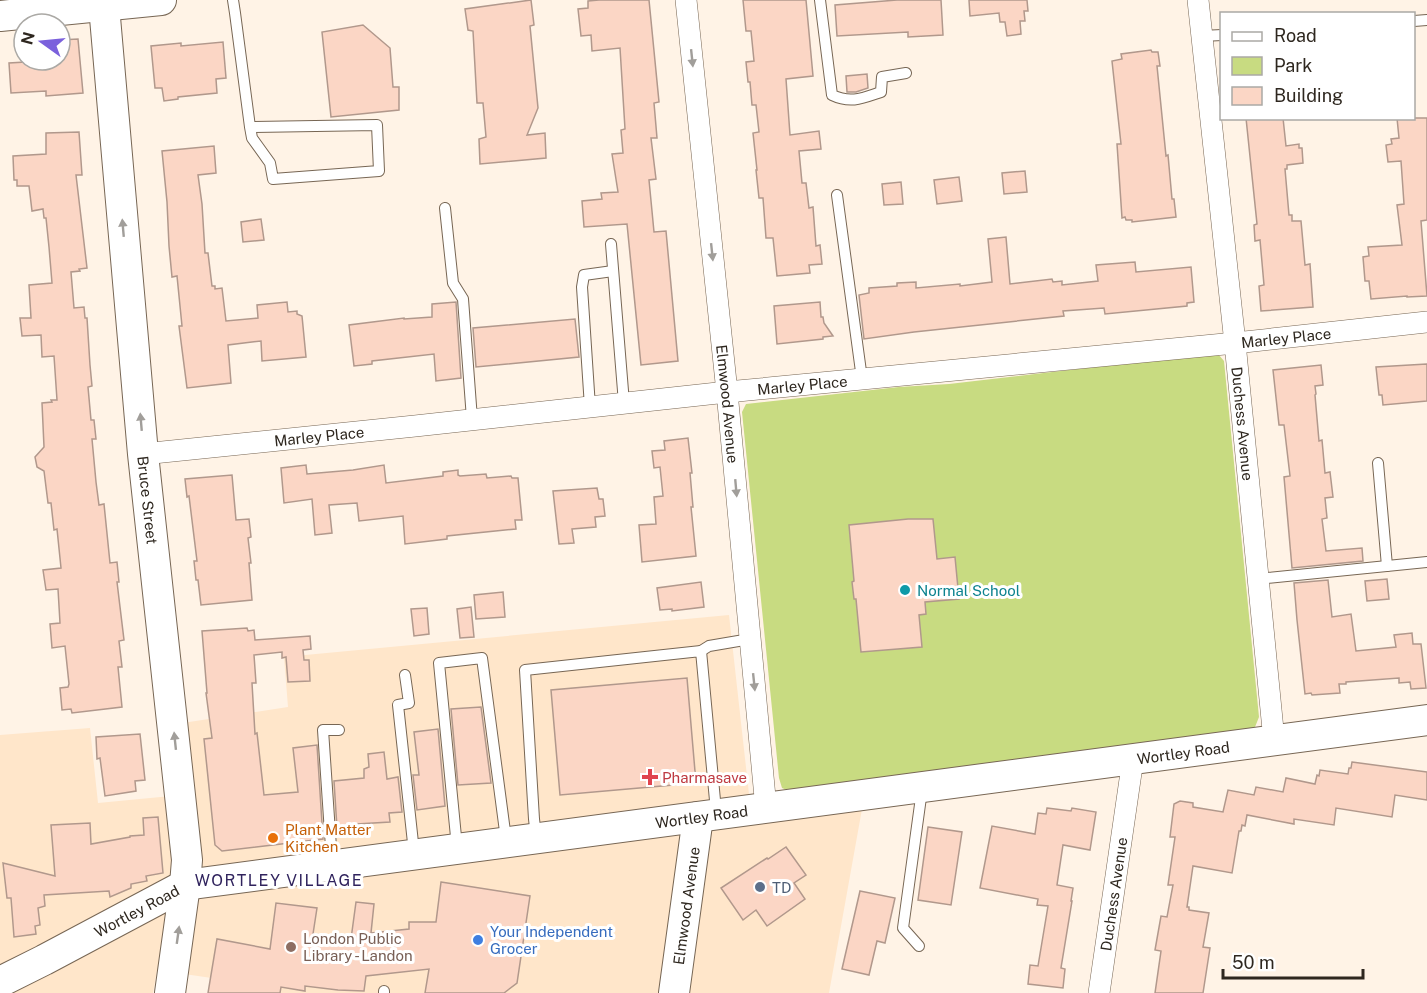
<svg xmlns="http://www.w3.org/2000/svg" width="1427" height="993" viewBox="0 0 1427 993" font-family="'Public Sans',sans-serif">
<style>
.built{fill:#ffe6ca}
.green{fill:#c8db81}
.building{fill:#fbd6c5;stroke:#b1988c;stroke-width:1.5}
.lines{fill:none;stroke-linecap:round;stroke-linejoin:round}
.lane-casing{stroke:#776654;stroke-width:12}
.street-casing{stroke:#776654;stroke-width:22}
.secondary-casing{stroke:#776654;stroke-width:32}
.lane{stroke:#fff;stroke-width:10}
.street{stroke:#fff;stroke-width:21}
.secondary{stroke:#fff;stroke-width:30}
.oneway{fill:#a19e9a}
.culture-dot{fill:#0f9aa8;stroke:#fff;stroke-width:2}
.health-dot{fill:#e0444e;stroke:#fff;stroke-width:2}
.food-dot{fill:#e8710a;stroke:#fff;stroke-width:2}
.service-dot{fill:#5c6f8a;stroke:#fff;stroke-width:2}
.shop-dot{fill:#3f7fe0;stroke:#fff;stroke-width:2}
.education-dot{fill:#8d6e63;stroke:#fff;stroke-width:2}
.labels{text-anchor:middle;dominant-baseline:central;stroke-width:6;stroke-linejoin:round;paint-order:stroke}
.street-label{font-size:15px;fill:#2e271f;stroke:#fff}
.culture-label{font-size:15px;fill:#0d838f;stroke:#fff;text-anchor:start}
.health-label{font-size:15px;fill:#be3a42;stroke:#fff;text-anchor:start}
.food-label{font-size:15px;fill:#c56008;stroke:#fff;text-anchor:start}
.service-label{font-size:15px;fill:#4e5e75;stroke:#fff;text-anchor:start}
.shop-label{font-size:15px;fill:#366cbe;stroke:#fff;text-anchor:start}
.education-label{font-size:15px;fill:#785e54;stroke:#fff;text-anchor:start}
.neighbourhood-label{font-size:16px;letter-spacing:1.5px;fill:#30235d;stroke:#fff}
</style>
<rect width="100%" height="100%" fill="#fff3e6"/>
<path class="built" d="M729,615L752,821L862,809L829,993H258L259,985L157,970L153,993H0V735L90,728L98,803L171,796L163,726L288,707L284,657Z"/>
<path class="green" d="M1205,354H1218L1224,361L1259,717L1255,727L1246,731L789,791L782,788L779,778L742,412L746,404L899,387L949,384Z"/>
<g class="building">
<path d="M531,0L534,25L530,26L538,108L527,135L545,133L546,158L480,164L479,139L486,137L483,103H477L473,31L468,30L465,9Z"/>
<path d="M599,0H649L659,102L654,103L657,138H651L656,179L649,180L654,232L666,231L678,361L641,365L627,224L584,227L582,201L602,199L601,193L618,192L612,154L623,153L621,130L625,129L620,48L592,51L591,35L581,36L578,9L588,8V1Z"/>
<path d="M743,0H806L813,76L786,79L790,135L819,131L821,149L799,151L802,183H806L809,208L813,207L816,246L820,245L822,264L809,265L810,273L777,276L773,238H766L763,198H759L756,170H757L753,133L759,132L756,105H752L750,82H748L746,62L754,61L751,31H746Z"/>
<path d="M897,0H941L943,35L908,37V32L837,36L835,5Z"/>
<path d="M969,0H1027L1028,11H1024L1025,21H1020L1021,34L1007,36L1005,22H1000L999,13L970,16Z"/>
<path d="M363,25L390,48L393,87H399V110L331,117L322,32Z"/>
<path d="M78,39L83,93L46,96V91L11,93L9,63L60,60V40Z"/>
<path d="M223,42L226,78L216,79L217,93L178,97V99L164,101L162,88H155L151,46L181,43V46Z"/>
<path d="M1151,50L1152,52H1158L1160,66H1157L1166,156L1168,155L1172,199H1174L1176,217L1132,222V220H1126L1125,217L1122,218L1117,144H1121L1112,61L1122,59L1121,54Z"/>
<path d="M867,74L868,88L856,92H847L846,76Z"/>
<path d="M1246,118H1283L1286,146L1299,144V148H1302L1303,163L1287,165V169H1285L1289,215H1292V221H1301L1305,265L1310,264L1313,307L1261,311L1259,286L1264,285L1260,240L1255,241L1254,225L1257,224Z"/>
<path d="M1397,118H1427V220L1421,221L1427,296L1407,297V296L1371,299L1369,281H1365L1363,257L1369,256L1368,247L1402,245L1397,205L1404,204L1401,161L1388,162L1386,145L1392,144L1391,139L1399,138Z"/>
<path d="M79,132L82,175H76L87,268L79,269L80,271L71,272L74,308L84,307L85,318H87L90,365L92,386L88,387L91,420H94L96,439H92L96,482L99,505L104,504L110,563L117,562L119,582H117L124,640L119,641L122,667H118L122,707L72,713L71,709L62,710L60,688L68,687L69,684L65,646L52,648L50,624L60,623L58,589L46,590L43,570L61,568L57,529L54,530L51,503H48L44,471L37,467L35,457L44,447L42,403L52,402L51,400H57L54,356L42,357L41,335L22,336L20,318H31L29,285L52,283L49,247L46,218H44L43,209L32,211L29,186H17V180H14L13,156L46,154V133Z"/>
<path d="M214,146L216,173L198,175L202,204L205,253H208L212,286H215V289L222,288L226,321L258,318L257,305L287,302L288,312L297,311V314L302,316L306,357L262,361L261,341L228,345L231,383L187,388L179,326H182L177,276L172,277L169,246L167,202L162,151Z"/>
<path d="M1025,171L1027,192L1004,194L1002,173Z"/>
<path d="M959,177L962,201L937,204L934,180Z"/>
<path d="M901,182L903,204L884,205L882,184Z"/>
<path d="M261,219L264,240L243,242L241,222Z"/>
<path d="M1006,237L1010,284L1052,279L1053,282L1062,281V285L1098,281L1096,265L1135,262L1136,272L1191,267L1194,302L1187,303V306L1105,314L1104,308L1063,311L1064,316L914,332L864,339L859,295L869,293V288L897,286V283L916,282V288L960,284V286L992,282L988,239Z"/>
<path d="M456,302L461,378L436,381L434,354L372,361V364L354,366L349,325L404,318V319L432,317V304Z"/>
<path d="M820,302L821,317H823L824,323L833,336L823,337V339L777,344L774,306Z"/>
<path d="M575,319L579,357L476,367L473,328Z"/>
<path d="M1427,364V401L1383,405L1382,395H1379L1376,367Z"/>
<path d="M1321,365L1323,385L1315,386L1316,394L1315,395L1319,441L1322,440L1325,473L1330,472L1333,497L1325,498L1327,518L1322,519L1326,551L1362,548L1363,561L1292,568L1284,477L1290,476L1284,425H1279L1273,370Z"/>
<path d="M688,438L692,473H690L693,507H691L696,556L642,562L639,525L656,524L654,497L663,496L660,467L654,468L652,451L665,450L664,441Z"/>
<path d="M306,465L307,474L353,470L384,465L386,483L443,476V472L458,470V475L460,476L486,474L487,478L511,476L512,478H518L522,520H515L516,529L447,536V539L405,544L403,516L359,521L357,503L329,505L332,533L315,535L312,499L284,503L281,468Z"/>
<path d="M232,475L236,520L249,519L251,537L248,538L251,563H249L252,600L201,605L198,580H196L194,561H197L189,496L187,497L185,479Z"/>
<path d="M597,488L599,499H603L605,516L595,517L596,527L572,529L574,543L559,544L553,491Z"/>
<path d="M908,519H933L937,559L955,557L959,599L925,602L926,614L919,615L922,647L861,652L856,599H854L852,582L854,581L849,525Z"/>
<path d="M1387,579L1389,599L1367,601L1365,581Z"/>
<path d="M1328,580L1332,617L1351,614L1356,651L1396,647L1394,635L1412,633L1413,644H1421L1426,688L1411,689L1410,682L1399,683V678L1346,682V684H1339L1340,693L1312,695L1311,693L1305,694L1297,620L1294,583Z"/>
<path d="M701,582L704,607L672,611V609L660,610L657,588Z"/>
<path d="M503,592L505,617L476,619L474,595Z"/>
<path d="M471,607L474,637L460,638L457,609Z"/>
<path d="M427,608L429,634L414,636L411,609Z"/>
<path d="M247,628L248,631L254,630L255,640L310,636L311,649L303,650L304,660H309L310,681L288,682L286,657L282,658V652L254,655L256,683H252L255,734L257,733L264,795L298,792L293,748L317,745L323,839L222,851L215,845L204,739L212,738L206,693H207L202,631Z"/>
<path d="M687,678L696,783L560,795L551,690Z"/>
<path d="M481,707L491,783L458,785L451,709Z"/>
<path d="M438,729L445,806L417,810L413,775H419L414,732Z"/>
<path d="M140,734L145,780L135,781L136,791L105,796L100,758L97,759L96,737Z"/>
<path d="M384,752L387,779L398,777L402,812L389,813L390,822L357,824V826L337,828L334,781L364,778V769L369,767L368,754Z"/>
<path d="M1352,762L1427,772V800L1395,795L1392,817L1336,808L1334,825L1294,819V824L1247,815L1245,826L1242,825L1241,831H1239L1232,873L1193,866L1187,907H1189V910L1209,913L1203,947L1210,948L1203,993H1155L1161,951L1155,950L1161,916L1167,917L1173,885H1168L1175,837H1170L1174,804L1180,801L1193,803V807L1223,812L1228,790L1254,795L1256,787L1283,792L1286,778L1315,784L1317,775L1319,776L1320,770L1348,774L1349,768H1351Z"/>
<path d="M1047,808L1071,811L1072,808L1096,812L1090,850L1063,845L1057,885L1073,888L1071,901H1072L1061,968L1065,969L1063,988L1028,984L1030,965L1038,966L1048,906L1037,905L1038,899L980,888L992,826L1035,834L1038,813L1046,814Z"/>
<path d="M158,817L163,873L146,876L147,881L131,884V888L110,897L109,891L44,895L45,906L38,908L40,925L35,926L36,934L14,937L11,898H7L3,863L55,876L51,825L90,823L91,844L130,837V836L144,835L143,818Z"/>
<path d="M928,827L962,832L951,905L918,900Z"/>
<path d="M786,847L806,875L794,883L805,899L767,926L756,910L743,920L721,888L767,858L768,859Z"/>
<path d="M441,882L530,896L517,983L504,993H425L429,969L366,976L364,991L338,990L305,986V991L281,987L280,993H208L217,939L270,949L276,903L317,908L313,934L351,939L356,902L374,904L371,933L409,929V922H436Z"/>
<path d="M860,891L895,898L885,943L877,941L869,975L842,969Z"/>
</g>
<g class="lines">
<g class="lane-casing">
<g id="lane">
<path d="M233,0L235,13L250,127L252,138L270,163L273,179L379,171L377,125L250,127"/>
<path d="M820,0L832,95C851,104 863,98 881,92L882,77L906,73"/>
<path d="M1414,21L1427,20"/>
<path d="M1202,36L1222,35"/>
<path d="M837,195L862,379"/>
<path d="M445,208L453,283L463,299L472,419"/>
<path d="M611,244L624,403"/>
<path d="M590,407L582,287L584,275L613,271"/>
<path d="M1378,463L1387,566"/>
<path d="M1258,579L1427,562"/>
<path d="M701,651L709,646L750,639"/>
<path d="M405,675L409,703L398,705L414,852"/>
<path d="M536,836L534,819L525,670L701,651L716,811"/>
<path d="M457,847L439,663L482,658L506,839"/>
<path d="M332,862L323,730H339"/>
<path d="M919,946L903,928L922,790"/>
<path d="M384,993V991"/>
</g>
</g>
<g class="street-casing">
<g id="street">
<path id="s1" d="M686,0L727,392L766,808"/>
<path id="s2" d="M1198,0L1235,343L1274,740"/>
<path id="s3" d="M143,454L415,426L727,392L1235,343L1427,322"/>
<path id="s4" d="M1099,993L1133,759"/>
</g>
</g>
<g class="secondary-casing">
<g id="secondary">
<path id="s5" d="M104,6L143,454L187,860L185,885L170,993"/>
<path d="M0,16L161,0"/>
<path id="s6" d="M0,982L44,960L185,885L1427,720"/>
<path id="s7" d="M674,993L698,817"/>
</g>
</g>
<use href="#lane" class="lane"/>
<use href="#street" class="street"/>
<use href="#secondary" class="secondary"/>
</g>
<defs><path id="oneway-solid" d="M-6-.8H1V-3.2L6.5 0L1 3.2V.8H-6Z" transform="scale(1.5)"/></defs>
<g class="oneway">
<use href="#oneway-solid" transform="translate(692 58) rotate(84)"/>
<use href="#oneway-solid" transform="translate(123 228) rotate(-95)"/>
<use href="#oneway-solid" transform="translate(712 252) rotate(84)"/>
<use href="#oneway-solid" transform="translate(141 422) rotate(-95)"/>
<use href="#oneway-solid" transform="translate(736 488) rotate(85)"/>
<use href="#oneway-solid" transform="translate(754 682) rotate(84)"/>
<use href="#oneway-solid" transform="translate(175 741) rotate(-96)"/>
<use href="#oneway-solid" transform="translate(178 935) rotate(-82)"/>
</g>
<circle class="culture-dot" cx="905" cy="590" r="6"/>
<path class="health-dot" d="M647 768h6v6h6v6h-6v6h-6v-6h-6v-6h6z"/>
<circle class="food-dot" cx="273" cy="838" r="6"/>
<circle class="service-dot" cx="760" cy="887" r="6"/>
<circle class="shop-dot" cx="478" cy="940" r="6"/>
<circle class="education-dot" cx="291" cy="947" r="6"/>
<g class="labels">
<g class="street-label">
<text stroke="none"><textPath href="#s3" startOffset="1149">Marley Place</textPath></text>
<text stroke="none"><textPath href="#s3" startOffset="663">Marley Place</textPath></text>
<text stroke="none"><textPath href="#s1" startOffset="406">Elmwood Avenue</textPath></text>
<text stroke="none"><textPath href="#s2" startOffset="426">Duchess Avenue</textPath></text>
<text stroke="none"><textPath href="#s3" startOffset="177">Marley Place</textPath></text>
<text stroke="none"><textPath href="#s5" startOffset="496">Bruce Street</textPath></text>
<text stroke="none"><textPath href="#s6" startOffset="1216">Wortley Road</textPath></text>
<text stroke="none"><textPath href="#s6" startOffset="730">Wortley Road</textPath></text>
<text stroke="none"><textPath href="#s4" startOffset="100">Duchess Avenue</textPath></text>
<text stroke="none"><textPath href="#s7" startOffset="88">Elmwood Avenue</textPath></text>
<text stroke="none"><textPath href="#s6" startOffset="154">Wortley Road</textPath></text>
</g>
<g class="culture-label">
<text x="917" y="590">Normal School</text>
</g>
<g class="health-label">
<text x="662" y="777">Pharmasave</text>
</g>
<g class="food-label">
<text x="285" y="829">Plant Matter<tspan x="285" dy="17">Kitchen</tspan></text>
</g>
<g class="service-label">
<text x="772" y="887">TD</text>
</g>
<g class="shop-label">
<text x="490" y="931">Your Independent<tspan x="490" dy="17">Grocer</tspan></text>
</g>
<g class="education-label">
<text x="303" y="938">London Public<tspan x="303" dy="17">Library - Landon</tspan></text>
</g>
<g class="neighbourhood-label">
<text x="279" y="880">WORTLEY VILLAGE</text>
</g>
</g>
<rect x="1220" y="12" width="195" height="108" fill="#ffffff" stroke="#aba9a5" stroke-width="1.5"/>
<rect x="1232" y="32" width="30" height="9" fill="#ffffff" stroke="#aba9a5" stroke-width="1.5"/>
<text x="1274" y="42" font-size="18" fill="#2e271f">Road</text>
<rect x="1232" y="57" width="30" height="18" fill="#c8db81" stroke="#aba9a5" stroke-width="1.5"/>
<text x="1274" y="72" font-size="18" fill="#2e271f">Park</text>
<rect x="1232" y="87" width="30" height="18" fill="#fbd6c5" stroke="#aba9a5" stroke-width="1.5"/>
<text x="1274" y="102" font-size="18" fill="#2e271f">Building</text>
<g transform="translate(42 42) rotate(285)"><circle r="28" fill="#ffffff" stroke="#aba9a5" stroke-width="1.5"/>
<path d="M0-4.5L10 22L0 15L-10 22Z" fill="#7b61dc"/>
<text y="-9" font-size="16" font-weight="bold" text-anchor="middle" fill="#2e271f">N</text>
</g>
<path d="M1223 969v9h140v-9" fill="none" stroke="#2e271f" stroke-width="3"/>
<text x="1232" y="969" font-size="18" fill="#2e271f" stroke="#ffffff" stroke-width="4.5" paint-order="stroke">50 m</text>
</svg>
